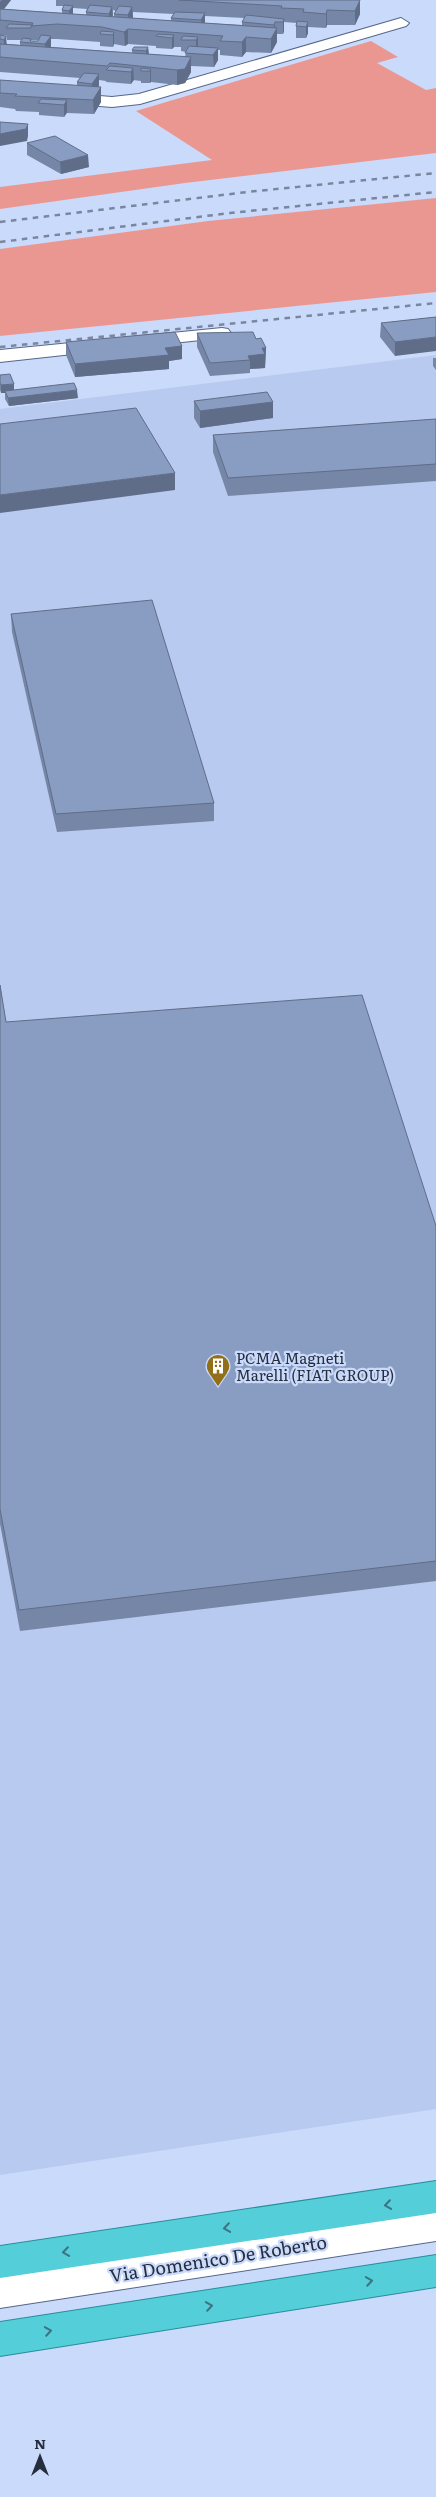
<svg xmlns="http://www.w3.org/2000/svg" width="436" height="2497" viewBox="0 0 436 2497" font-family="Literata,serif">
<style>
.built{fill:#b8caf0}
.green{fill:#eb9791}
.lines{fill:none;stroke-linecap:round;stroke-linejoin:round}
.minor-casing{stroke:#55668a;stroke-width:2}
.trunk-casing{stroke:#288d9b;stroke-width:2}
.minor{fill:#fff;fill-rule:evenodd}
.trunk{fill:#54ced8;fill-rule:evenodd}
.rail{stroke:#7a859e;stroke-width:2.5;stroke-dasharray:5.5 5.5;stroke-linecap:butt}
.wall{fill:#7686a7;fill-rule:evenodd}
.shaded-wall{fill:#606d88}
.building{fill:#899cc2;stroke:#606d88}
.oneway{stroke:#3b7583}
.labels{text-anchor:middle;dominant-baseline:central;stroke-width:4.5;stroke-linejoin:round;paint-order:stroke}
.poi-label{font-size:15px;fill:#262d3d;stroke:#cadafb;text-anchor:start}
.near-street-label{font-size:18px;fill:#262d3d;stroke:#cadafb}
</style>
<rect width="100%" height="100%" fill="#cadafb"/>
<path class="built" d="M436,355V2109L0,2175V409Z"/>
<g class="green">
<path d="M371,41L398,57L377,63L426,90L436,88V153L185,183L0,209V187L212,160L136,111Z"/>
<path d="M436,198V292L0,336V249L208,221Z"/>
</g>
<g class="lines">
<g class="minor-casing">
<g id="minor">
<path d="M401,18L409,23L406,26L140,104L112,107L0,98V88L112,97L139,94Z"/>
<path d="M222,328L228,329L231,333L228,337L0,362V350Z"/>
<path d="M436,2209V2241L0,2308V2274Z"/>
</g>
</g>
<g class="trunk-casing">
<g id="trunk">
<path d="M436,2181V2213L0,2278V2246Z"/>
<path d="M436,2255V2287L0,2356V2322Z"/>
</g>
</g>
<use href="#minor" class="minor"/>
<use href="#trunk" class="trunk"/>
<g class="rail">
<path d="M0,222L247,192L436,173"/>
<path d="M0,242L230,213L436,192"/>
<path d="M0,347L436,303"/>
</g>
</g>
<g class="wall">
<path d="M0,0H11L4,9L62,13V10L64,6H56V0H360V14L355,25H327L326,28L308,27V33L306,38H296V26L297,23L284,22V31L283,34H277V42L271,53L246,52L242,57L220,55V50H218V60L214,67L191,66V72L185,83L177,85L151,82L150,83H141V81L133,80L131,84L106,82V81L99,80V86L98,87H101V102L94,114L67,113L64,117L39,115V112L16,111L15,109L0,107V80L77,86V82L80,78L0,72ZM73,8L87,9L86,12V15L73,14ZM113,10L116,11L114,14V17H113ZM133,12L174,14L171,18V21L133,18ZM205,16L244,18L242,22V25L205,23ZM0,35H6L7,40H22L20,42V45L7,44ZM51,39H57L100,42V46L113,47L114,44L125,46L128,44L156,46V48L172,49L174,47H181V51L186,52L185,57L149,54L148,47L132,50V53L51,47ZM31,40H39L38,41H31Z"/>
<path d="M27,143L89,167L61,174L27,155Z"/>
<path d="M436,317L395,356L380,337L381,323Z"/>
<path d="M197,333L256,339L266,348L265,368L250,369V373L210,376L197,347Z"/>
<path d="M66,342L182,346V359L169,361V369L75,377L66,355Z"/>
<path d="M433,358H436V370L433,366Z"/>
<path d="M0,375L14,390L78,398L9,406L5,399V393H1L0,390Z"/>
<path d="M194,401L273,402V418L200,428L194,418Z"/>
<path d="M436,419V481L228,496L213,452V435Z"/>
<path d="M11,614L214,803V821L57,832L12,632Z"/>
<path d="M0,985L6,1022L436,1226V1581L20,1631L0,1524Z"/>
</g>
<g class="shaded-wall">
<path d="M2,0H11L0,14V2Z"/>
<path d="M360,0V14L355,25V11Z"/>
<path d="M73,6V17L69,22V11Z"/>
<path d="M112,7L113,19L109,25V14Z"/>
<path d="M132,7L133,19L128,26V15Z"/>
<path d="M327,10V25L326,28V14Z"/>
<path d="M205,13V25L201,32V20Z"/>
<path d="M284,19V31L283,34V22Z"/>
<path d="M275,22V31L277,28V42L271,53V39L274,33V25Z"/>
<path d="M308,22V33L306,38V27Z"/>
<path d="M128,29V44L125,46L124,32Z"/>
<path d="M114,32V44L113,47V35Z"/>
<path d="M174,35V47L172,49V38Z"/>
<path d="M6,36L7,48L4,51V40Z"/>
<path d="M51,36V47L45,56V44Z"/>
<path d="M198,37V48L196,52V40Z"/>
<path d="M246,37V52L242,57V42Z"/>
<path d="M148,47L149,59L146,63V51Z"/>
<path d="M218,48V60L214,67L213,55Z"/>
<path d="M191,57V72L185,83L177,85V70Z"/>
<path d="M133,68L134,80L131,84V72Z"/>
<path d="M151,69V81L150,83V71Z"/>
<path d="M99,74V86L93,96L92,84Z"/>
<path d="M101,87V102L94,114L93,100Z"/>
<path d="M67,100V112L64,117V105Z"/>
<path d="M28,124V136L27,141L0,146V134Z"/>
<path d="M88,155L89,167L61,174L60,162Z"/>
<path d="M436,337V351L395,356V342Z"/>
<path d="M182,346V359L169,361V369L75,377V364L165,348Z"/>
<path d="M262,348H266L265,368L250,369V360L248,356Z"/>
<path d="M14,384V392L5,391V393H1V385Z"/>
<path d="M77,390L78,398L9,406L8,398Z"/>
<path d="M273,402V418L200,428V411Z"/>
<path d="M175,473V490L0,513V495Z"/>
</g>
<g class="building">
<path d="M179,0H360L355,11L327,10L326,14L303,12L304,9L281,8L282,6Z"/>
<path d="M64,5L73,6L69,11L62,10Z"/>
<path d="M90,5L112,7L109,14L86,12Z"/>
<path d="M119,6L132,7L128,15L114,14Z"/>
<path d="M0,9L277,28L271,39L246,37L242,42L220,41L223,36L128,29L124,32L102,27L57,24L31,26L33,23L0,20Z"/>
<path d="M175,12L205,13L201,20L171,18Z"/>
<path d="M246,15L284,19L283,22H275L274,25L242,22Z"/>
<path d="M297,21L308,22L306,27L296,26Z"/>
<path d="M9,24L33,25L31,26V28H6Z"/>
<path d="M101,31L114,32L113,35L100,34Z"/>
<path d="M158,34L174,35L172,38L156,36Z"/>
<path d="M0,35L6,36L4,40L0,39Z"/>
<path d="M41,35L51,36L45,44L20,42L23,38L31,39L30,41H38Z"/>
<path d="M183,36L198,37L196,40H181Z"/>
<path d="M0,44L191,57L185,69L177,70L110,63L107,66L0,57Z"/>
<path d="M189,46L218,48L213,55L185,53Z"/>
<path d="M134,47H148L146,51L132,50Z"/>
<path d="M110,66L133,68L131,72L106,70Z"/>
<path d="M141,68L151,69L150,71H141Z"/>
<path d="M84,73L99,74L92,84L77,82Z"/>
<path d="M0,80L101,87L93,100L15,96L17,94L0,93Z"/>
<path d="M41,99L67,100L64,105L38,103Z"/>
<path d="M0,122L28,124L26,129L0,134Z"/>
<path d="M55,136L88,155L60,162L27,143Z"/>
<path d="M436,317V337L395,342L381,323Z"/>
<path d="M175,332L182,346L165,348L169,355L75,364L66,342Z"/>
<path d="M253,332L256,339L261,338L266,348H262L265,354L248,356L250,360L210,363L197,333Z"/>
<path d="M10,374L14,384L1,385L0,383V375Z"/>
<path d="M74,383L77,390L8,398L5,391Z"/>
<path d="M267,392L273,402L200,411L194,401Z"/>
<path d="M136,408L175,473L0,495V424Z"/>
<path d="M436,419V464L228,478L213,435Z"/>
<path d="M152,600L214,803L56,814L11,614Z"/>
<path d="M0,985L6,1022L362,995L436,1226V1561L19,1610L0,1509Z"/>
</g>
<defs><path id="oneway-chevron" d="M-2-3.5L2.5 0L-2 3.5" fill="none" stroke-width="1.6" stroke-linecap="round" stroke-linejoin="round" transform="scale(1.25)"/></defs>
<g class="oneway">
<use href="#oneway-chevron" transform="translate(388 2205) rotate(172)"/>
<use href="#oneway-chevron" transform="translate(227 2228) rotate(172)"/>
<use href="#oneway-chevron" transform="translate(66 2252) rotate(172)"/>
<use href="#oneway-chevron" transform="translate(369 2281) rotate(-9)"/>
<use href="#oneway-chevron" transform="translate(209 2306) rotate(-9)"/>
<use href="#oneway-chevron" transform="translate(48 2331) rotate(-9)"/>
</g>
<defs>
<g id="building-pin" transform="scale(1.25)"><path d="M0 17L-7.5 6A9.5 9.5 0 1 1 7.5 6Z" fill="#936f17" stroke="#cadafb"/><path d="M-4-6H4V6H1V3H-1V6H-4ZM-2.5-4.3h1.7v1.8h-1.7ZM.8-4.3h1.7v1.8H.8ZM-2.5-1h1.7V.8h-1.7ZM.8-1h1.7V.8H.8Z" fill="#fff"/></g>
</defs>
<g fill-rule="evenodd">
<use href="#building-pin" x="218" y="1366"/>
</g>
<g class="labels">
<g class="poi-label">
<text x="236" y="1357">PCMA Magneti<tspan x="236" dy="17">Marelli (FIAT GROUP)</tspan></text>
</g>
<g class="near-street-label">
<text transform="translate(218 2258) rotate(-9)">Via Domenico De Roberto</text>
</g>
</g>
<g transform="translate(40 2457)" stroke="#cadafb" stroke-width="4" paint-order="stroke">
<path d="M0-4L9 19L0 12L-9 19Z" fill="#262d3d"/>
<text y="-8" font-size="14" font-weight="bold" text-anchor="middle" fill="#262d3d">N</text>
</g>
</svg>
